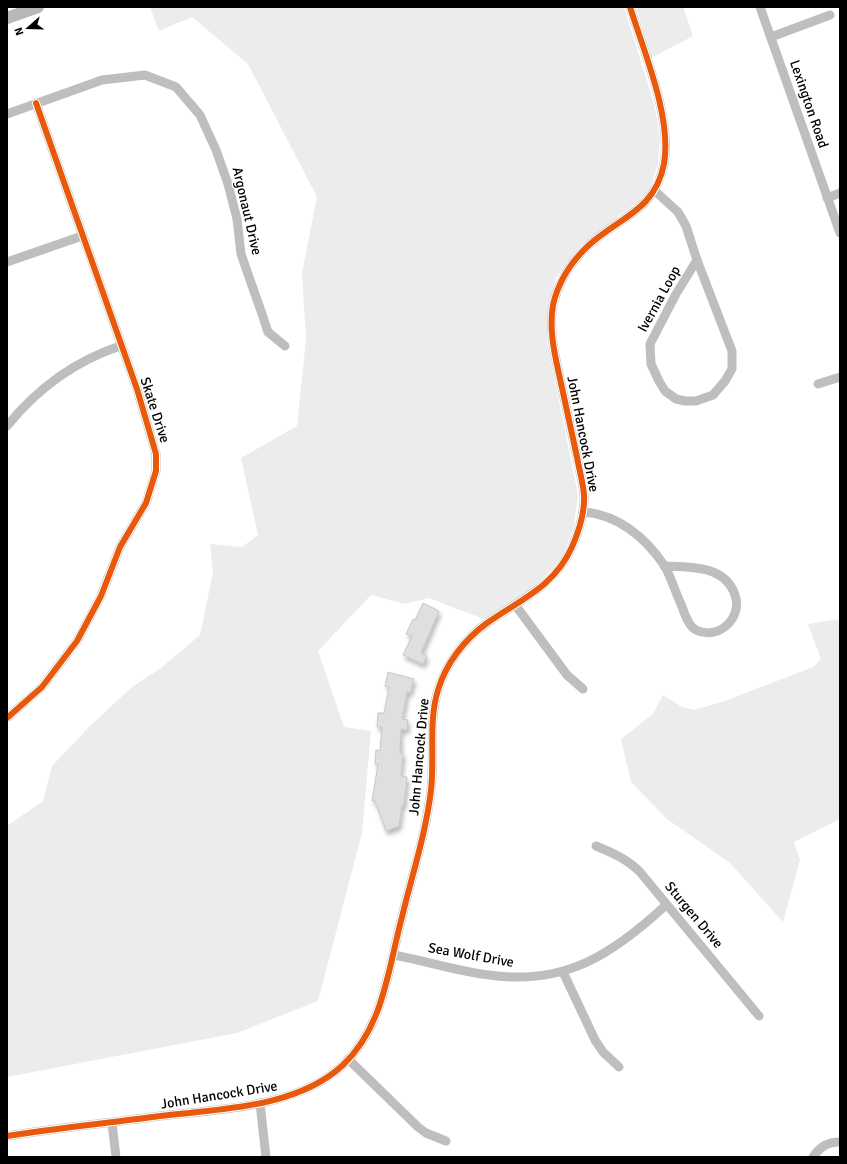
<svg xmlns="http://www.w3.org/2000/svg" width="847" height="1164" viewBox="0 0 847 1164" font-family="Signika,sans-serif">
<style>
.green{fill:#ececec}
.building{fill:#dfdfdf;stroke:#c7c7c7;filter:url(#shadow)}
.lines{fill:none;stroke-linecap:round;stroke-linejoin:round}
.street{stroke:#bebebe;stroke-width:9}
.secondary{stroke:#b8b8b8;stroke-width:12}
.cycleway-casing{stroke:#fff;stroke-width:8}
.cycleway{stroke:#e8590c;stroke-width:6}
.labels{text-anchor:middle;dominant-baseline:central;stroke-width:3;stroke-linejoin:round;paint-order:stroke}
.street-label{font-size:14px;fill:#000;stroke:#fff}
</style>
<defs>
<filter id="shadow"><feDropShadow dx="2" dy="4" stdDeviation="2" flood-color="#0004"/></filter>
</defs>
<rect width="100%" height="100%" fill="#fff"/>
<g class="green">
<path d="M150,7H624L654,104L660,137L658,164L650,189L639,201L580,246L556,278L548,306L547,341L578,495L574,526L563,555L552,569L528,592L484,619L429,598L405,604L371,595L318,651L344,727L371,731L362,833L318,1001L237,1033L7,1077V826L43,801L52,766L91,725L132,687L161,668L200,635L213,572L210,544L242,547L258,535L241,458L297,426L306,339L302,273L317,197L248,64L192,17L159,31Z"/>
<path d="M636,7H683L693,36L651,58Z"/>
<path d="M840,619V819L794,842L800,860L783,922L730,863L667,819L631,782L621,739L653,714L663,695L682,707L694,710L725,701L813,667L821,659L808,624Z"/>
</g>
<g class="building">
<path d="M423,603L439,611L421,653L427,656L423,664L403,655L412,636L406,634L413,619L415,620Z"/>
<path d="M388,672L414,679L410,693L407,692L402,719L408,720L407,730L401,729L400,753H403L401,776L407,777L404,805H402L399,826L386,831L375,801H372L378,764H375L376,750L380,751L382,727H377L378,713H384L389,687L385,686Z"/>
</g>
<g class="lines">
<g class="street">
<path d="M760,7L840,233"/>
<path d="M771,37L830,15"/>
<path d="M7,114L102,80L145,75L176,87L200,115L216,150L228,184L237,219L241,254L262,314L268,332L285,346"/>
<path d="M655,191L678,212L686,226L697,260"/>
<path d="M827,198L840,193"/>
<path d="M697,260L732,351V369L725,381L713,395L696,401H685L676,399L665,391L659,381L651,364L650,344L676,294Z"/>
<path d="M7,262L82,236"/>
<path d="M818,384L840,377"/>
<path d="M7,426C37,389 75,361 120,346"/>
<path d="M583,512C617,514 645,537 664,565C671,576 675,592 681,604C684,612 688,626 696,630C718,641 743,618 735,595C725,565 690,567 664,566"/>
<path d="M516,606L567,675L583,689"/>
<path d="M7,718L42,687L77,641L101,596L120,547L146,503L156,471V454L137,389L36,103"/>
<path d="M596,846C613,853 627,859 640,872L759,1016"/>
<path d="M394,955C426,961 457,971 489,975C565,986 613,954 666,905"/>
<path d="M563,972L595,1040L603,1052L619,1067"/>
<path d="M348,1059L418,1127L426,1133L446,1141"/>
<path d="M260,1103L266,1157"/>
<path d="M112,1123L116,1157"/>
<path d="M7,1136C58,1128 109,1123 160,1116C220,1109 297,1108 343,1065C384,1026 388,969 402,917C412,875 426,833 431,790C435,756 428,723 438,690C446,663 465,639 487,623C521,599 554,587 572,547C579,531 585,513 584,495C583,482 579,469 577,457C571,429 565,402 559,374C554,352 549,328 553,305C558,283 571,262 588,246C618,218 655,211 664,164C672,117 644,52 630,7"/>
<path d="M813,1157C820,1147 827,1142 840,1142"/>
</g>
<path class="secondary" d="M7,18L38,7"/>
<g class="cycleway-casing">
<g id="cycleway">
<path d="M7,718L42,687L77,641L101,596L120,547L146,503L156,471V454L137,389L36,103"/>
<path d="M7,1136C58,1128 109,1123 160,1116C220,1109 297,1108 343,1065C384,1026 388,969 402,917C412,875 426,833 431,790C435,756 428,723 438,690C446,663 465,639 487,623C521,599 554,587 572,547C579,531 585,513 584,495C583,482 579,469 577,457C571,429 565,402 559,374C554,352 549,328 553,305C558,283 571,262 588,246C618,218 655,211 664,164C672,117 644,52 630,7"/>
</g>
</g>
<use href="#cycleway" class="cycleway"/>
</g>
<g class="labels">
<g class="street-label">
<text transform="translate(809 104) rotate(71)">Lexington Road</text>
<text transform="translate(247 211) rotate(77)">Argonaut Drive</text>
<text transform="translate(659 299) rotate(-61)">Ivernia Loop</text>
<text transform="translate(155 410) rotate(72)">Skate Drive</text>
<text transform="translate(583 434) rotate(79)">John Hancock Drive</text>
<text transform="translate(419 757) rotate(-85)">John Hancock Drive</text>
<text transform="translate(694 915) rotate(50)">Sturgen Drive</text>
<text transform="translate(471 955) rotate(10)">Sea Wolf Drive</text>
<text transform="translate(219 1095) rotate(-9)">John Hancock Drive</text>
</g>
</g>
<rect width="847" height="1164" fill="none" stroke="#000000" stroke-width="16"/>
<g transform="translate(28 28) rotate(250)" stroke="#ffffff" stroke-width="3" paint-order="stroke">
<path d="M0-3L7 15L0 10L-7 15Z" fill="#000000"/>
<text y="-6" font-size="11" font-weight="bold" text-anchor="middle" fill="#000000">N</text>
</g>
</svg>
